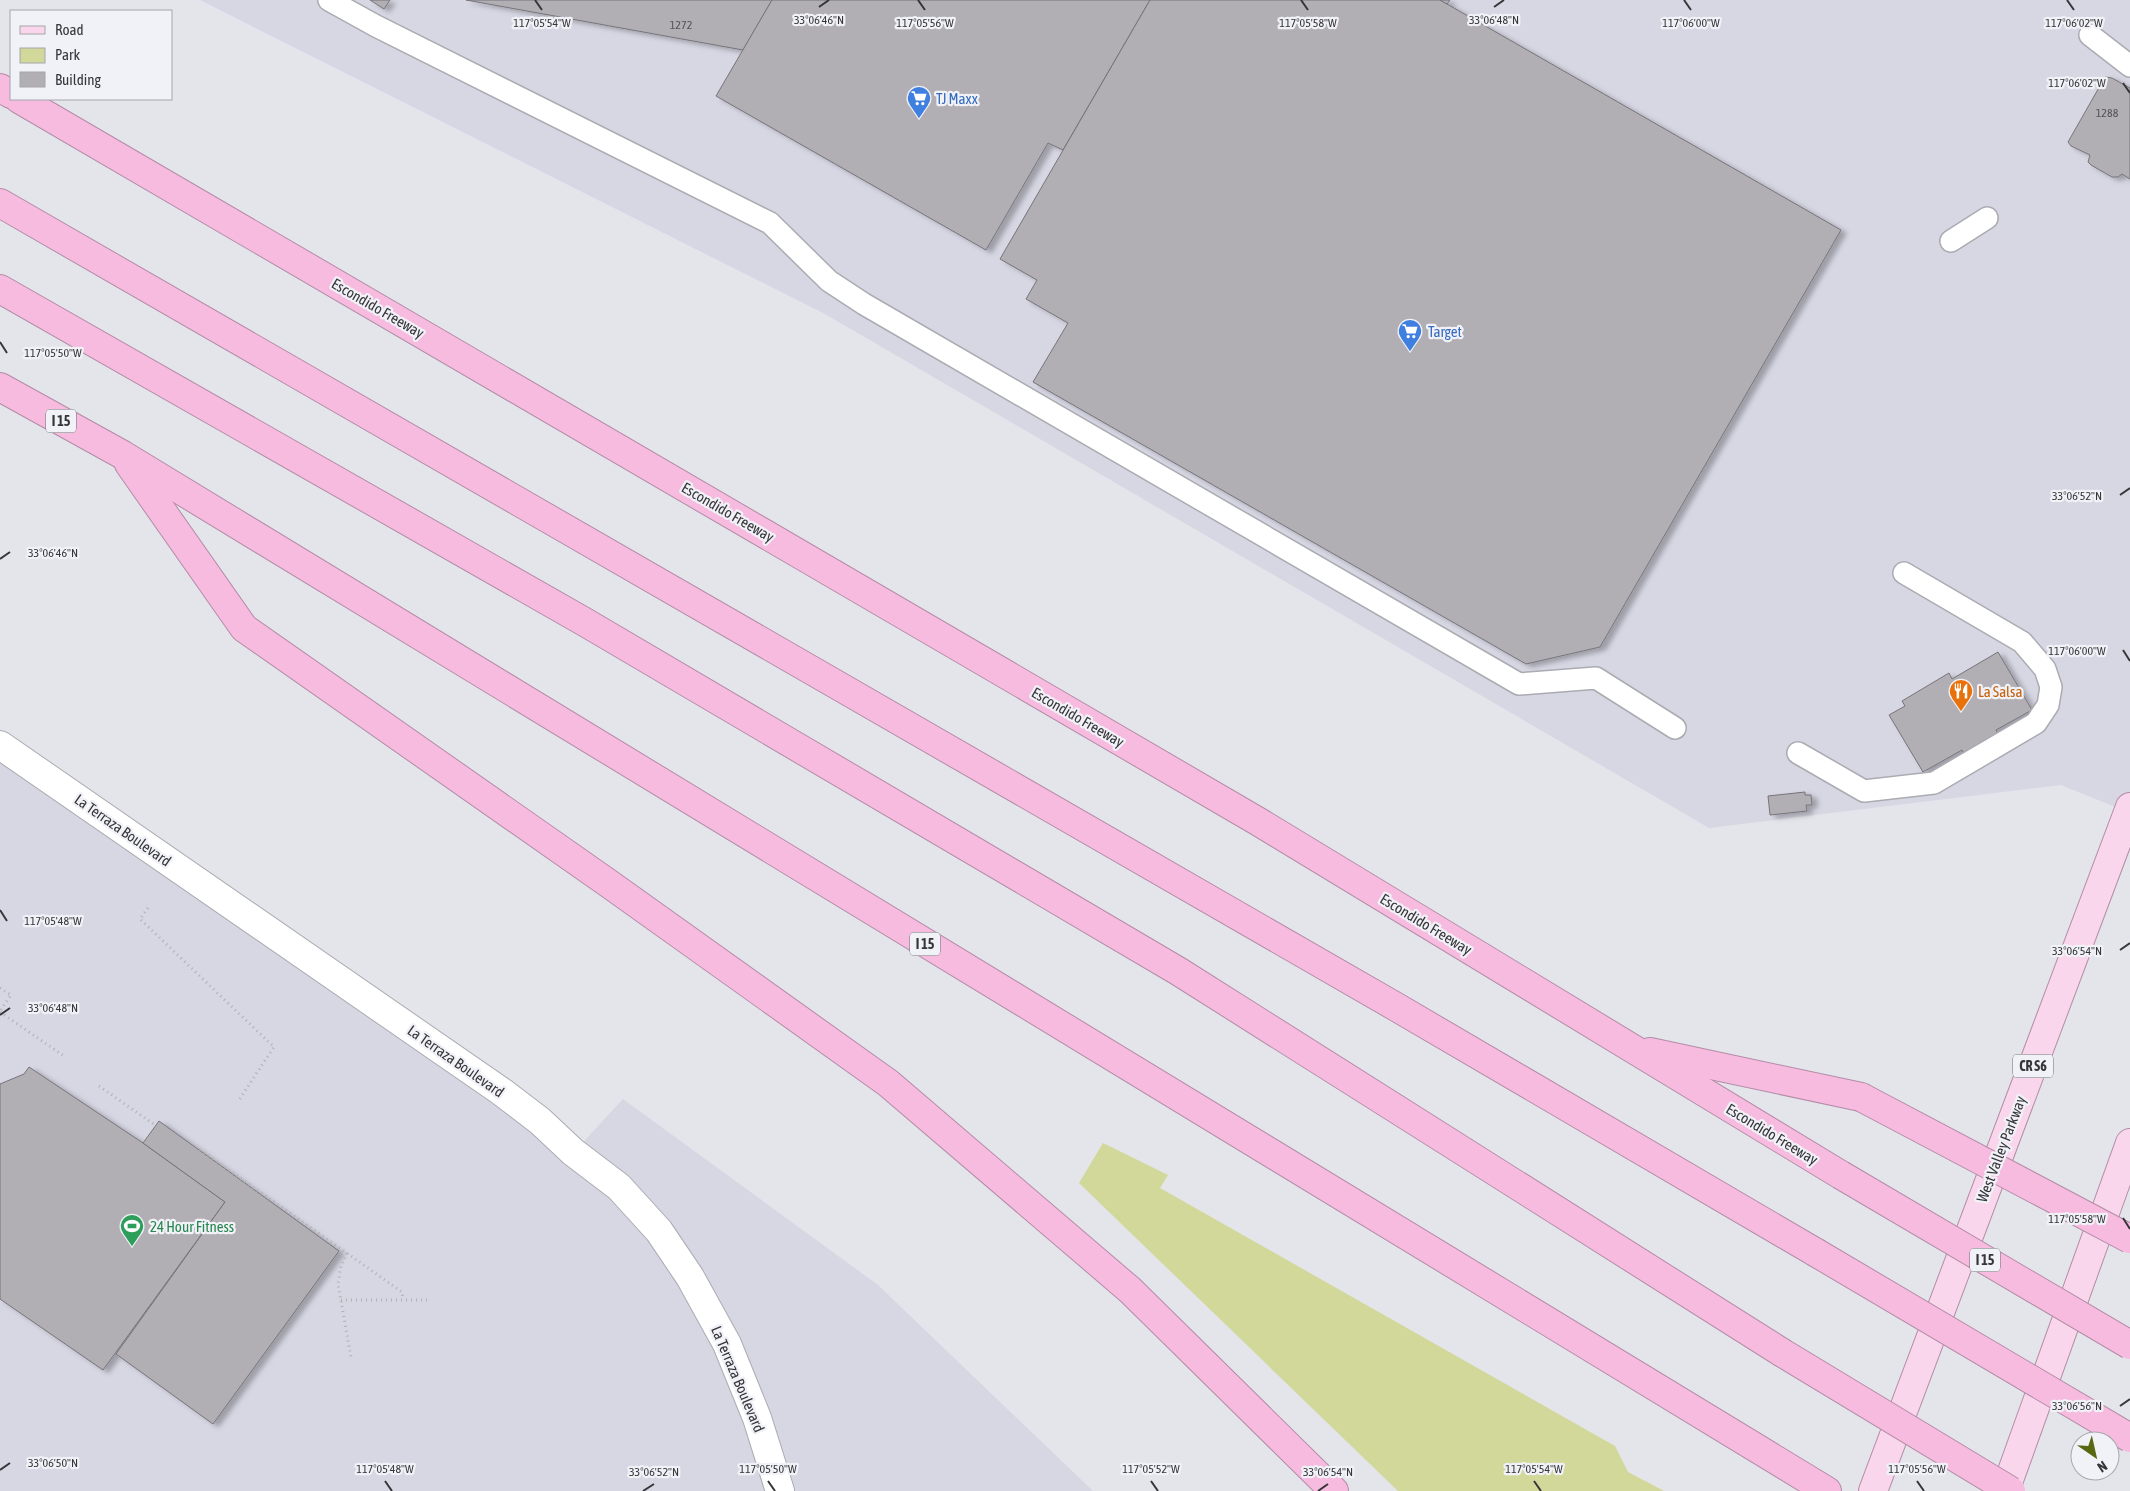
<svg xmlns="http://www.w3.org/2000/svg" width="2130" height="1491" viewBox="0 0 2130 1491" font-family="'Asap Condensed',sans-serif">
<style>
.built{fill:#d7d7e4}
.green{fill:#d1d899}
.building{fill:#b1aeb4;stroke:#77747a;filter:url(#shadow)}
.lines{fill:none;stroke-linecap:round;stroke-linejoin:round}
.service-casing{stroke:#ababb2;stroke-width:24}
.tertiary-casing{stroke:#ababb2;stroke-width:30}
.primary-casing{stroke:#b38ca6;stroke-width:30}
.motorway-casing{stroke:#b38ca6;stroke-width:30}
.path{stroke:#afafb4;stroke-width:3;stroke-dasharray:1 4;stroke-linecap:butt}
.service{stroke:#fff;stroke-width:21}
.tertiary{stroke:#fff;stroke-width:28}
.primary{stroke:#fad6ec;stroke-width:28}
.motorway{stroke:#f7bbe0;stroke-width:28}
.motorway-bridge-casing{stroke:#b38ca6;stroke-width:30;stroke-linecap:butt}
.motorway-bridge{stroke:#f7bbe0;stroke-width:28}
.ticks{fill:none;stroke:#363639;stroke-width:2}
.labels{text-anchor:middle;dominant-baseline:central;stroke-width:4.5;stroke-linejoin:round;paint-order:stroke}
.number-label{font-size:12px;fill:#555458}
.shield{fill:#f1f1f8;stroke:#6e6e72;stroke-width:1}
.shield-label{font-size:14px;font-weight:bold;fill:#363639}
.shop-label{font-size:15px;fill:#366cbe;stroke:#f1f1f8;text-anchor:start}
.street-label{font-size:15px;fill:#363639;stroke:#f1f1f8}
.food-label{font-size:15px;fill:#c56008;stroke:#f1f1f8;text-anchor:start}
.leisure-label{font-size:15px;fill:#27864d;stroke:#f1f1f8;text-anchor:start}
.ticks-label{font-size:12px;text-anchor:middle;fill:#363639;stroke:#f1f1f8;stroke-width:4.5;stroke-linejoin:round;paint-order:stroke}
</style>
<defs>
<filter id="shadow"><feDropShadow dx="5.5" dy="3" stdDeviation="2.5" flood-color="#0004"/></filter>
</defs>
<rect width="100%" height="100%" fill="#e4e4eb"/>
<g class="built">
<path d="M200,0H2130V813L2061,785L1709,828L825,314Z"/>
<path d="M0,745L574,1152L623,1099L878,1285L1093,1491H0Z"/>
</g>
<path class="green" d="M1103,1143L1168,1175L1160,1188L1615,1446L1628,1472L1664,1491H1398L1079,1183Z"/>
<g class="building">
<path d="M370,0H390L384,9Z"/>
<path d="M466,0H772L743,50Z"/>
<path d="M772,0H1150L1063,150L1048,143L986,250L716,96Z"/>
<path d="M1150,0H1440L1841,230L1600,647L1526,664L1033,382L1068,323L1026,299L1037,280L1000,259Z"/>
<path d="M1440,0H1450L1447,4Z"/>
<path d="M2105,77L2112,78L2130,88V179L2122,174L2118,177H2112L2091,165L2088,162L2090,155L2071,146L2068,142Z"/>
<path d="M1998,652L2032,710L1996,730L1998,734L1964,754L1962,750L1923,772L1889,715L1905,706L1902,701L1949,673L1952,679Z"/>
<path d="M1805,792V795H1811L1812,805H1806L1807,811L1770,815L1768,796Z"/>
<path d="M29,1067L143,1143L225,1202L103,1370L0,1299V1084L24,1074Z"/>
<path d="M159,1121L339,1251L213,1424L116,1354L225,1202L143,1143Z"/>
</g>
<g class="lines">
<g class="service-casing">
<g id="service">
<path d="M329,0L376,26L770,223L829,281L864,304L1519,684L1596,678L1675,728"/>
<path d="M2090,35L2130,66"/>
<path d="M1951,241L1987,218"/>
<path d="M1798,753L1864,791L1934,783L2036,723L2048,705L2051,687L2045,669L2022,642L1904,573"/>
</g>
</g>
<g class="tertiary-casing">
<path id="tertiary" d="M0,745L502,1092L540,1121L573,1152L619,1187L659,1231L690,1277L727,1344L757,1418L780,1491"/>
</g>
<g class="primary-casing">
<g id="primary">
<path d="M1873,1491L2130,807"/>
<path d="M2005,1491L2130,1143"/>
</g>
</g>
<g class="motorway-casing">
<g id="motorway">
<path d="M0,88L11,94"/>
<path d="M19,99L1259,822L1841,1175"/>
<path d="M0,203L1398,1008L1815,1252"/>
<path d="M0,289L583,621L1178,971L1781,1352"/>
<path d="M0,387L123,455L1827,1491"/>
<path d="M129,464L244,628L608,883L888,1083L1130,1290L1334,1491"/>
<path d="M1650,1052L1861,1097"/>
</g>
</g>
<g class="path">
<path d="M148,908L140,919L274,1047L239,1100"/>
<path d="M0,988L11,995L0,1011"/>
<path d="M0,1012L64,1056"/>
<path d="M99,1086L185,1146L203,1152L402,1292L403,1299"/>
<path d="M347,1253L341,1266L338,1284L351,1357"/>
<path d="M341,1300H430"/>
</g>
<use href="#service" class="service"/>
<use href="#tertiary" class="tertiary"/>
<use href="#primary" class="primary"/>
<use href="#motorway" class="motorway"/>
<g class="motorway-bridge-casing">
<g id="motorway-bridge">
<path d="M1861,1097L2130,1239"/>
<path d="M1841,1175L2130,1345"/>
<path d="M1815,1252L2130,1438"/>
<path d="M1781,1352L2011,1491"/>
</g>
</g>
<use href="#motorway-bridge" class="motorway-bridge"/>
</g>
<path class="ticks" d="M535,0L542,10M918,0L925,10M1301,0L1308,10M1684,0L1691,10M2067,0L2074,10M819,7L829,0M1494,7L1504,0M2123,83L2130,93M0,342L7,353M2120,495L2130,488M0,559L10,552M2123,650L2130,661M0,910L7,921M2120,950L2130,943M0,1015L10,1008M2123,1218L2130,1229M2120,1406L2130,1399M0,1470L10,1463M385,1481L392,1491M768,1481L775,1491M1151,1481L1158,1491M1534,1481L1541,1491M1917,1481L1924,1491M643,1491L654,1484M1318,1491L1328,1484"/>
<defs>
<g id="supermarket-pin" transform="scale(1.25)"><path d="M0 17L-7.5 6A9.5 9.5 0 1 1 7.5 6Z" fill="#3f7fe0" stroke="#f1f1f8"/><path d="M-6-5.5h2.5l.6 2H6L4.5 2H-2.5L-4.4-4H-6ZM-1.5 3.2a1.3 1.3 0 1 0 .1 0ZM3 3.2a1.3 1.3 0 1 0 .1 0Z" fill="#fff"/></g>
<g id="restaurant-pin" transform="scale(1.25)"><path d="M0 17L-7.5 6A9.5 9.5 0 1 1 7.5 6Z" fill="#e8710a" stroke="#f1f1f8"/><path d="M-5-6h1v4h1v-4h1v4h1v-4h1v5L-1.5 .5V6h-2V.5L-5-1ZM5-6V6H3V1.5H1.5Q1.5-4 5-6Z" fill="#fff"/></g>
<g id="stadium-pin" transform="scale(1.25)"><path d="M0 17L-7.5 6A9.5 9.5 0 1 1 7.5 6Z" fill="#2e9e5b" stroke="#f1f1f8"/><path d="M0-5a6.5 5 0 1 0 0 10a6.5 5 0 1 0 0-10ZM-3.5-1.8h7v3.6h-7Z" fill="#fff"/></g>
</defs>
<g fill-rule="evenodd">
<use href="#supermarket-pin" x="919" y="98"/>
<use href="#supermarket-pin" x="1410" y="331"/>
<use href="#restaurant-pin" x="1961" y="691"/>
<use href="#stadium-pin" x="132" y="1226"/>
</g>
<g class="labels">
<g class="number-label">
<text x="681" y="25">1272</text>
<text x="2107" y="113">1288</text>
</g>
<g class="shield">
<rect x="46" y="409.5" width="30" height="23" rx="4"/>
<rect x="910" y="932.5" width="30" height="23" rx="4"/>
<rect x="2013" y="1054.5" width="40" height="23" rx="4"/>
<rect x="1970" y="1248.5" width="30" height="23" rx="4"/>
</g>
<g class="shield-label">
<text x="61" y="421">I 15</text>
<text x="925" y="944">I 15</text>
<text x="2033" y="1066">CR S6</text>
<text x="1985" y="1260">I 15</text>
</g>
<g class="shop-label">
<text x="936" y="98">TJ Maxx</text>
<text x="1428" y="331">Target</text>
</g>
<g class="street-label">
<text transform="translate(378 308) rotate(30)">Escondido Freeway</text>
<text transform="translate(728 512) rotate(30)">Escondido Freeway</text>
<text transform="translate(1078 717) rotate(30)">Escondido Freeway</text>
<text transform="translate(123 830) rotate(35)">La Terraza Boulevard</text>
<text transform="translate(1426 924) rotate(31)">Escondido Freeway</text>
<text transform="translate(456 1061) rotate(35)">La Terraza Boulevard</text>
<text transform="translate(1772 1134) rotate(31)">Escondido Freeway</text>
<text transform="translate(2001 1149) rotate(-69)">West Valley Parkway</text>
<text transform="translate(738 1379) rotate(67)">La Terraza Boulevard</text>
</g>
<g class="food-label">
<text x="1978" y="691">La Salsa</text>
</g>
<g class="leisure-label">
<text x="150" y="1226">24 Hour Fitness</text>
</g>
</g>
<g class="ticks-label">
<text x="819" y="24">33°06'46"N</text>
<text x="1494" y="24">33°06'48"N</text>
<text x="542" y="27">117°05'54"W</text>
<text x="925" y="27">117°05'56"W</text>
<text x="1308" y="27">117°05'58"W</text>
<text x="1691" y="27">117°06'00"W</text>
<text x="2074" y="27">117°06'02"W</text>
<text x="2077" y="87">117°06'02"W</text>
<text x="53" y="357">117°05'50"W</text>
<text x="2077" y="500">33°06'52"N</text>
<text x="53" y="557">33°06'46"N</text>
<text x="2077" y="655">117°06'00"W</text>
<text x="53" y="925">117°05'48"W</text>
<text x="2077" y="955">33°06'54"N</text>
<text x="53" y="1012">33°06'48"N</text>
<text x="2077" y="1223">117°05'58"W</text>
<text x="2077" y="1410">33°06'56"N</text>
<text x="53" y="1467">33°06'50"N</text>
<text x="385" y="1473">117°05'48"W</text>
<text x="768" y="1473">117°05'50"W</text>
<text x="1151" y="1473">117°05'52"W</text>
<text x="1534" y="1473">117°05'54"W</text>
<text x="1917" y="1473">117°05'56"W</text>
<text x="654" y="1476">33°06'52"N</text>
<text x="1328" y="1476">33°06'54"N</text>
</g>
<rect x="10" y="10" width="162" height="90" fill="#f1f1f8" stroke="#a6a6ac"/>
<rect x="20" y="26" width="25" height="8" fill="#fad6ec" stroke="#a6a6ac"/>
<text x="55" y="35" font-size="15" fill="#363639">Road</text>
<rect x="20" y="48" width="25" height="15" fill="#d1d899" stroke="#a6a6ac"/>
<text x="55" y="60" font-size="15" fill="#363639">Park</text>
<rect x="20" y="72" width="25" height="15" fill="#b1aeb4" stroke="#a6a6ac"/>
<text x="55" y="85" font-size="15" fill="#363639">Building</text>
<g transform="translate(2095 1456) rotate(146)"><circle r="24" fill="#f1f1f8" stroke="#a6a6ac"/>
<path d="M0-4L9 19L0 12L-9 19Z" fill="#586710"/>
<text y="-8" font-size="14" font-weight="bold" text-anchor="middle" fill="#363639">N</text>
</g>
</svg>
